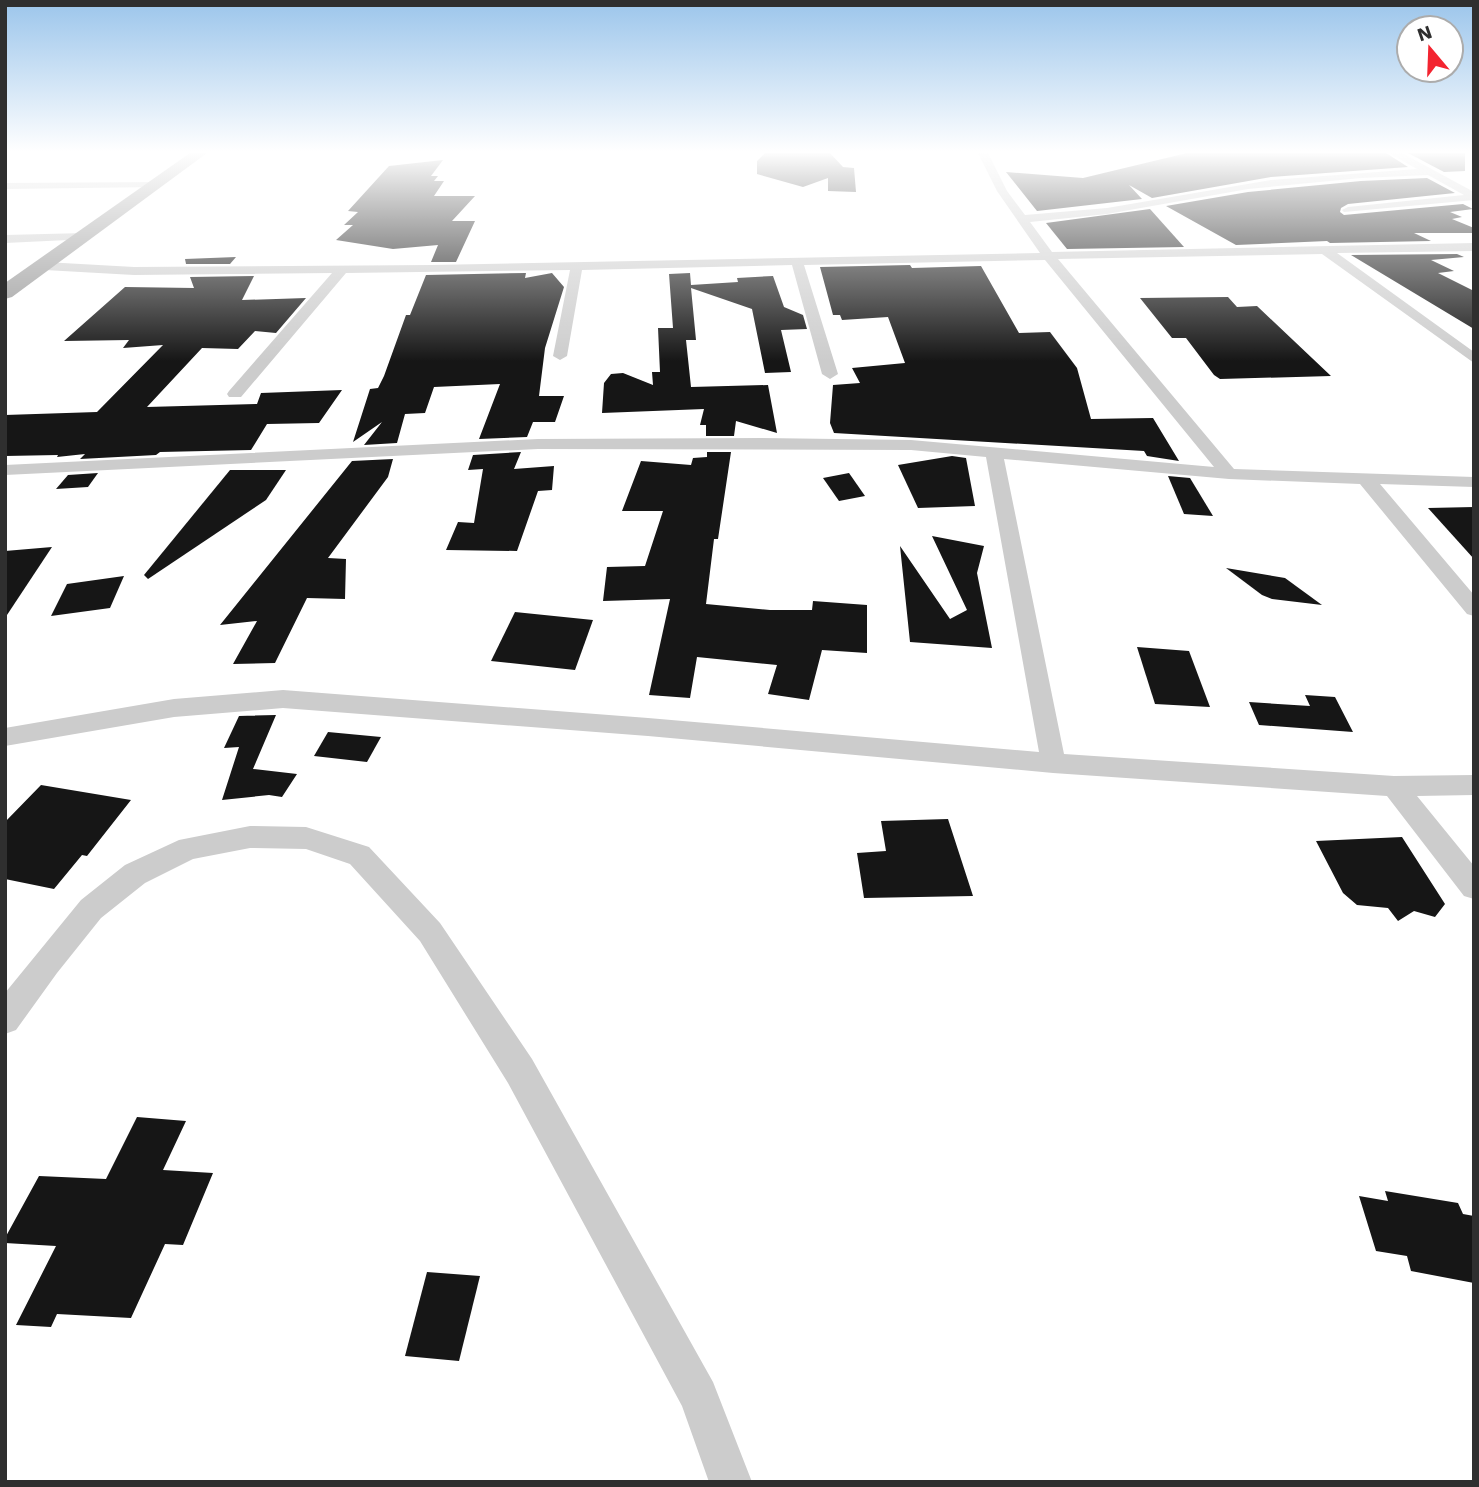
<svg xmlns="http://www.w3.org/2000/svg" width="1479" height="1487" viewBox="0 0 1479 1487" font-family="'Work Sans',sans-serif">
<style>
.building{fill:#161616}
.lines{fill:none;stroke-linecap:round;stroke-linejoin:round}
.street{fill:#ccc;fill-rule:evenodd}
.highway{fill:#969696;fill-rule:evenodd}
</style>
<rect width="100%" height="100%" fill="#fff"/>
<g class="building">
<path d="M765,153H830L843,167L854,168L856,192L828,191V178L803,187L757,174V161Z"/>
<path d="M1187,153H1386L1408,167L1271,177L1152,198L1129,185L1142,199L1037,211L1006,172L1083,178Z"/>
<path d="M1408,153H1465V171L1444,172Z"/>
<path d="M443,160L431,176H438L434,181H444L434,196H475L452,221H475L456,262H431L438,245L393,249L336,240L353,225H344L358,212L348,211L389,166Z"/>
<path d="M1427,178L1455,193L1348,204L1341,208L1340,212L1344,215L1463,204L1473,209L1450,212L1462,217L1452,219L1474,228V233H1414L1431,241L1330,243L1327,241L1236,245L1166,206L1248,192L1361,181Z"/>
<path d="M1150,209L1184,247L1067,249L1046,223Z"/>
<path d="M1457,254L1464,257L1431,260L1454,271L1438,273L1474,291V329L1351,255Z"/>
<path d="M236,257L230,264H186L185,259Z"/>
<path d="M910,265L912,268L981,266L1019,333L1050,332L1077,368L1091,419L1153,418L1179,461L1147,456L1144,451L834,433L830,423L833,385L860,383L852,368L905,363L888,317L842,320L840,315H833L820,267Z"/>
<path d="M526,273L525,278L552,273L564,287L545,348L539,396H564L555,422H533L527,437L479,439L500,384L434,387L425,413L405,414L397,443L364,445L382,422L353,442L370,389L378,388L384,376L406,315H410L426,275Z"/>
<path d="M690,273L691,285L738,282L737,278L773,276L784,307L803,315L807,329L781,330L791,372L765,373L752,309L691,288L696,340H686L691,387L768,385L777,433L736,421L734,436H706V425H700L704,409L602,413L604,383L611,374L623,373L653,385L652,372H660L658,328H673L669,274Z"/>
<path d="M254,276L242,300L306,298L276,333L255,331L238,349L202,348L147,407L257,404L261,393L342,390L319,423L267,424L251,450L160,452L156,455L80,459L85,454L57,457L58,455L5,456V415L97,412L163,345L123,348L129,340L64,341L125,287L194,288L190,277Z"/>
<path d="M1228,297L1237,307L1257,306L1331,376L1220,379L1214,375L1186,338H1172L1140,298Z"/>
<path d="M521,452L514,469L554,466L552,490L538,491L517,551L446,550L458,522L474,523L483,469L468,470L473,455Z"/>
<path d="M707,452H731L718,539H714L706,604L770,610H812L813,601L867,605V653L822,650L809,700L768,694L777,665L697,657L690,698L649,695L670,599L603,601L607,567L645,566L663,511H622L641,461L691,465L693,458L707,457Z"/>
<path d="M952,456L966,458L975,506L918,508L898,465Z"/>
<path d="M393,459L388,477L328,558L346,559L345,599L307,598L275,663L233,664L257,621L220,625L352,461Z"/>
<path d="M230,470H286L266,500L148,579L144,575Z"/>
<path d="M98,473L88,487L56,489L68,475Z"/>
<path d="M849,473L865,496L839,501L823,478Z"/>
<path d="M1168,476L1190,478L1213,516L1184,514Z"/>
<path d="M1474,507V559L1428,508Z"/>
<path d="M932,536L984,546L977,573L992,648L910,642L900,546L950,619L967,610Z"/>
<path d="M52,547L5,618V551Z"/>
<path d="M1226,568L1285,578L1322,605L1272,599L1262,595Z"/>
<path d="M124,576L110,608L51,616L67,584Z"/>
<path d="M515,612L593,620L575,670L491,661Z"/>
<path d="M1137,647L1189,651L1210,707L1155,704Z"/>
<path d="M1305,695L1335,697L1353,732L1259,725L1249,702L1310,706Z"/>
<path d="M276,715L253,769L297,774L282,797L269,795L222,800L239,747L224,748L239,716Z"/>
<path d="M328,732L381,737L367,762L314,756Z"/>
<path d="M41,785L131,800L87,856L82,855L54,889L5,879V822Z"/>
<path d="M948,819L973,896L864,898L857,853L886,851L881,821Z"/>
<path d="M1402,837L1445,904L1435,917L1414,911L1398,921L1388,908L1357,905L1343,893L1316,841Z"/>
<path d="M137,1117L186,1121L163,1170L213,1173L183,1245L165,1244L131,1318L57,1314L51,1327L16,1325L56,1246L5,1243V1238L39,1176L106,1179Z"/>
<path d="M1385,1191L1458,1203L1463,1214L1474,1216V1283L1411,1271L1407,1256L1376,1251L1359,1196L1388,1201Z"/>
<path d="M427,1272L480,1276L459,1361L405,1356Z"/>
</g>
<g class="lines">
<g class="street">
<path d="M978,153H988L1007,191L1025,215L1107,208L1271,180L1417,169L1389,153H1402L1474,192V200L1344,212L1342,210L1348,207L1464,195L1428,175L1361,178L1248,189L1107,214L1030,222L1052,252L1474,243V251L1337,253L1474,352V363L1322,254L1058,259L1234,469L1474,477V487L1380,484L1474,595V616L1467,614L1360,484L1229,479L1004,459L1064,754L1394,776L1474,775V795L1417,796L1474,866V899L1464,896L1387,796L1053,773L648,736L283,708L174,717L5,746V728L174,699L283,690L648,718L1039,752L986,457L911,450L538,449L5,475V465L538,439L761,438L911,440L1214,467L1045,260L804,265L838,374L830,379L822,374L792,265L582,270L567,356L560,360L553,356L570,270L346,273L241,397H229L227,394L229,391L332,273L134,275L45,270L39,266L45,262L134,267L432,265L1040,253L997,191Z"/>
<path d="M161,182V186L157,187L5,189V183Z"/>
<path d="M85,233L89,235V239L5,243V235Z"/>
<path d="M250,826L306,827L369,847L440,923L532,1059L713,1382L752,1482H709L682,1406L508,1083L420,941L350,864L306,849L250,848L193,859L145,883L101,918L57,973L16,1030L5,1034V993L81,900L125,865L179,840Z"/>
</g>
<path class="highway" d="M190,153H207L12,297L5,299V283Z"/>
</g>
<linearGradient id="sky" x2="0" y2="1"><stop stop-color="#9bc5eb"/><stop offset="0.42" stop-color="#fff"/><stop offset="1" stop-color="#fff" stop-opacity="0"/></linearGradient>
<rect width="1479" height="361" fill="url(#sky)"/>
<rect width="1479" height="1487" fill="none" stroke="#2f2f2f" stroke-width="14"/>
<g transform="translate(1430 49) rotate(341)"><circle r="33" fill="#ffffff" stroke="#acacac" stroke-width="2"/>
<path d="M0-5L12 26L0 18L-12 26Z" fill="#f32430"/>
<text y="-10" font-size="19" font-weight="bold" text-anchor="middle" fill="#2f2f2f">N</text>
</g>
</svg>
